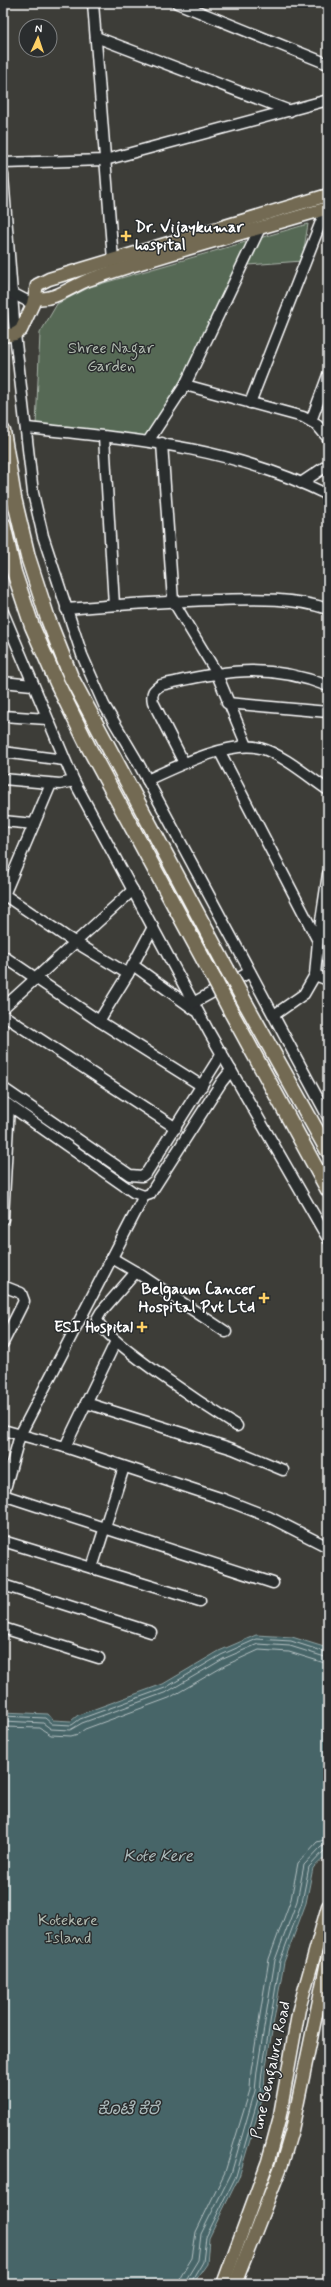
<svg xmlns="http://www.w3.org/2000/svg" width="331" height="2287" viewBox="0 0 331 2287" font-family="Mynerve,'Noto Sans Kannada',sans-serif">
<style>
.green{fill:#566954;stroke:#aab4aa}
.water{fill:#466568;stroke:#90a3a4}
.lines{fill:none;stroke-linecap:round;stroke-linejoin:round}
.shore{stroke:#b5c1c3;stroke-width:1}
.minor-casing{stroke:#fff;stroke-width:13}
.major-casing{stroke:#fff;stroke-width:15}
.highway-casing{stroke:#fff;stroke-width:17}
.minor{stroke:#2a2d2e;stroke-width:10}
.major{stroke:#736b52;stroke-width:12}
.highway{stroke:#736b52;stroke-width:14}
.highway-bridge-casing{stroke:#fff;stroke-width:17;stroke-linecap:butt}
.highway-bridge{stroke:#736b52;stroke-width:14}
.poi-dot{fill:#ffd166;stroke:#2a2d2e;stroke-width:1.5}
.labels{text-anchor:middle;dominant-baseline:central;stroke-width:3;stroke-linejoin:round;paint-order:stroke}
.poi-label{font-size:16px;font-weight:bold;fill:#fff;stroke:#2a2d2e;text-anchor:end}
.park-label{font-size:16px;fill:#b3bcb2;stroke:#2a2d2e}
.street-label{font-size:16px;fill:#fff;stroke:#2a2d2e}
.water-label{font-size:17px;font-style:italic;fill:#acbabb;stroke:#2a2d2e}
</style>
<rect width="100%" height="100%" fill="#3d3d38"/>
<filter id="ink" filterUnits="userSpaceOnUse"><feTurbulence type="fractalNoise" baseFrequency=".025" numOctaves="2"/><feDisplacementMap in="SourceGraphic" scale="8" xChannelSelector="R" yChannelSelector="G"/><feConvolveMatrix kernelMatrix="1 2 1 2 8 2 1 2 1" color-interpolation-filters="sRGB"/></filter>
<g filter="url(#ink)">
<path class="green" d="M308,224L302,261L248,265L145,441L36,426L40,333L57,304L90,287Z"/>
<path class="water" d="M256,1635L292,1637L324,1647L328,1650V1850L325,1857L313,1868L306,1903L284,1962L265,2072L264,2093L239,2177L209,2238L207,2264L193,2284H3V1712L48,1714L53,1720L71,1721L78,1715L163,1684L219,1651Z"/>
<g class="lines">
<g class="shore">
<path d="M3,1716L45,1718L52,1724L72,1725L80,1719L165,1688L221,1655L257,1639L291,1641L328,1653"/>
<path d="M3,1721L43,1723L51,1729L70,1730L82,1723L167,1692L223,1659L258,1644L290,1646L328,1658"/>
<path d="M3,1727L40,1728L51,1735L71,1736L78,1734L85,1729L169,1698L226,1665L259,1650L289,1652L328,1664"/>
<path d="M179,2284L181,2276L192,2258L196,2232L225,2172L250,2090L251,2071L269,1959L291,1899L298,1863L317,1842L328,1839"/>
<path d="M185,2284L187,2278L198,2260L201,2234L231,2174L255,2091L257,2071L275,1960L297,1901L304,1865L321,1847L328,1845"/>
<path d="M190,2284L203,2262L206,2237L236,2176L260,2092L262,2072L280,1961L302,1902L309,1867L324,1851L328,1850"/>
</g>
<g class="minor-casing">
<g id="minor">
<path d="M93,3L113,260L115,266"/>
<path d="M177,3L328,64"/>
<path d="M96,37L290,111"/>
<path d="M3,163L105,160L328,100"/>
<path d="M3,175L15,334L33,493L43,536L82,655L104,705L136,759L328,1117"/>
<path d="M259,230L185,385L303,417L317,425L328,438"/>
<path d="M12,293L33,304"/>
<path d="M250,403L326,209"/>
<path d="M311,421L328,375"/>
<path d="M26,428C134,439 229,446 328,495"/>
<path d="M104,437L114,605"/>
<path d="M149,440L185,385"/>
<path d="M162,443L173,601L216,672L247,746"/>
<path d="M301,483L328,465"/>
<path d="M66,609C116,605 165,601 216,600C254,599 291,597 328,609"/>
<path d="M3,612L74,781L209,1032L328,1239"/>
<path d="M3,682L32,685"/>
<path d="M227,703L328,712"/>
<path d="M3,716L47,719"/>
<path d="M3,752L64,760"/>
<path d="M220,752L318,941"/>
<path d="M184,763L153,702C151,693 153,690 161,685C223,671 266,662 328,686"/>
<path d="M3,779L60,784L74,781"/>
<path d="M147,780C175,767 230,740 260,748C282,754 309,777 328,790"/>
<path d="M3,821L34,824"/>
<path d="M3,894L65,936L128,974"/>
<path d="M4,895L51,784"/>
<path d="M3,956L99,1021L202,1086"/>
<path d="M133,965L195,1010"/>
<path d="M315,975L328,980"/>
<path d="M193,1003L250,972"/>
<path d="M3,1008L133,890"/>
<path d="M3,1015L176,1128"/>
<path d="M274,1015L304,994L315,975L318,941L328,874"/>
<path d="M99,1021L128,974L153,927"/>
<path d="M3,1088L130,1175L142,1176L147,1172L222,1053"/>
<path d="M3,1101L133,1192L144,1196L150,1194L221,1083L231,1070"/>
<path d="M3,1219L9,1105"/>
<path d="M112,1258L136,1272L226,1332"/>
<path d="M136,1272L101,1312L97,1319C103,1340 213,1411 237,1426"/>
<path d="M3,1286L21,1293L24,1301L3,1343"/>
<path d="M86,1403L233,1449L283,1470"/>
<path d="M3,1430L65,1447L223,1499L269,1517L328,1547"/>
<path d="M65,1447L116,1341"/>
<path d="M3,1495L273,1583"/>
<path d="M3,1496L20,1435L144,1196"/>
<path d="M3,1541L200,1601"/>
<path d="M92,1568L124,1467"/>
<path d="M3,1585L151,1632"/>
<path d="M3,1628L99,1658"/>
</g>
</g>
<g class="major-casing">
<g id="major">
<path d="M35,298C53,302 72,286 88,280C167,253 248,232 328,208"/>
<path d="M3,336L15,334L21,330L33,304L37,285L49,279L328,195"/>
<path d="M223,2284L268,2161L279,2120L299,2009L328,1906"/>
<path d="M235,2284L282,2164L292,2130L328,1957"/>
</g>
</g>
<g class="highway-casing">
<g id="highway">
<path d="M3,431L14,498L28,557L48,619L71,677L227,969"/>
<path d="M3,524L14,572L32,626L57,683L89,748L215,981"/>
<path d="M246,1004L328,1151"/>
<path d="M231,1012L328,1190"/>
</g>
</g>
<use href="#minor" class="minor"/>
<use href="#major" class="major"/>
<use href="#highway" class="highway"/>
<g class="highway-bridge-casing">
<g id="highway-bridge">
<path d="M227,969L246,1004"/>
<path d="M215,981L231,1012"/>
</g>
</g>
<use href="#highway-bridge" class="highway-bridge"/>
</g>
</g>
<g class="poi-dot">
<path d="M124 230h4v4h4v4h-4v4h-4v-4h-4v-4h4z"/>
<path d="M262 1292h4v4h4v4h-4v4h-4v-4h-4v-4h4z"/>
<path d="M140 1321h4v4h4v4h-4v4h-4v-4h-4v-4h4z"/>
</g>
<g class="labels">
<g class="poi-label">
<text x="135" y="227" text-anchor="start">Dr. Vijaykumar<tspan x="135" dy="18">hospital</tspan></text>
<text x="255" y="1289">Belgaum Cancer<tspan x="255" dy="18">Hospital Pvt Ltd</tspan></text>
<text x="133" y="1327">ESI Hospital</text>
</g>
<g class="park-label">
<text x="111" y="348">Shree Nagar<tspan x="111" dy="18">Garden</tspan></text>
<text x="68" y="1920">Kotekere<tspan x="68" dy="18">Island</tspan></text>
</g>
<g class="street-label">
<text transform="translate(271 2070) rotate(-78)">Pune Bengaluru Road</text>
</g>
<g class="water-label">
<text x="158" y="1856">Kote Kere</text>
<text x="128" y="2109">ಕೊಟೆ ಕೆರೆ</text>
</g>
</g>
<rect width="331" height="2287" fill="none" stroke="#2a2d2e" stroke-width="16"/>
<rect x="8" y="8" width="315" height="2271" fill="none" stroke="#fff" stroke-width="1.5" filter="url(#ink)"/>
<g transform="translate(38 38) rotate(3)"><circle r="19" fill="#2a2d2e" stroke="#7f8182"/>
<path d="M0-3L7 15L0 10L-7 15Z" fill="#ffd166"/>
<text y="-6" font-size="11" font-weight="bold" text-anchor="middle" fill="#ffffff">N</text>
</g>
</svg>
